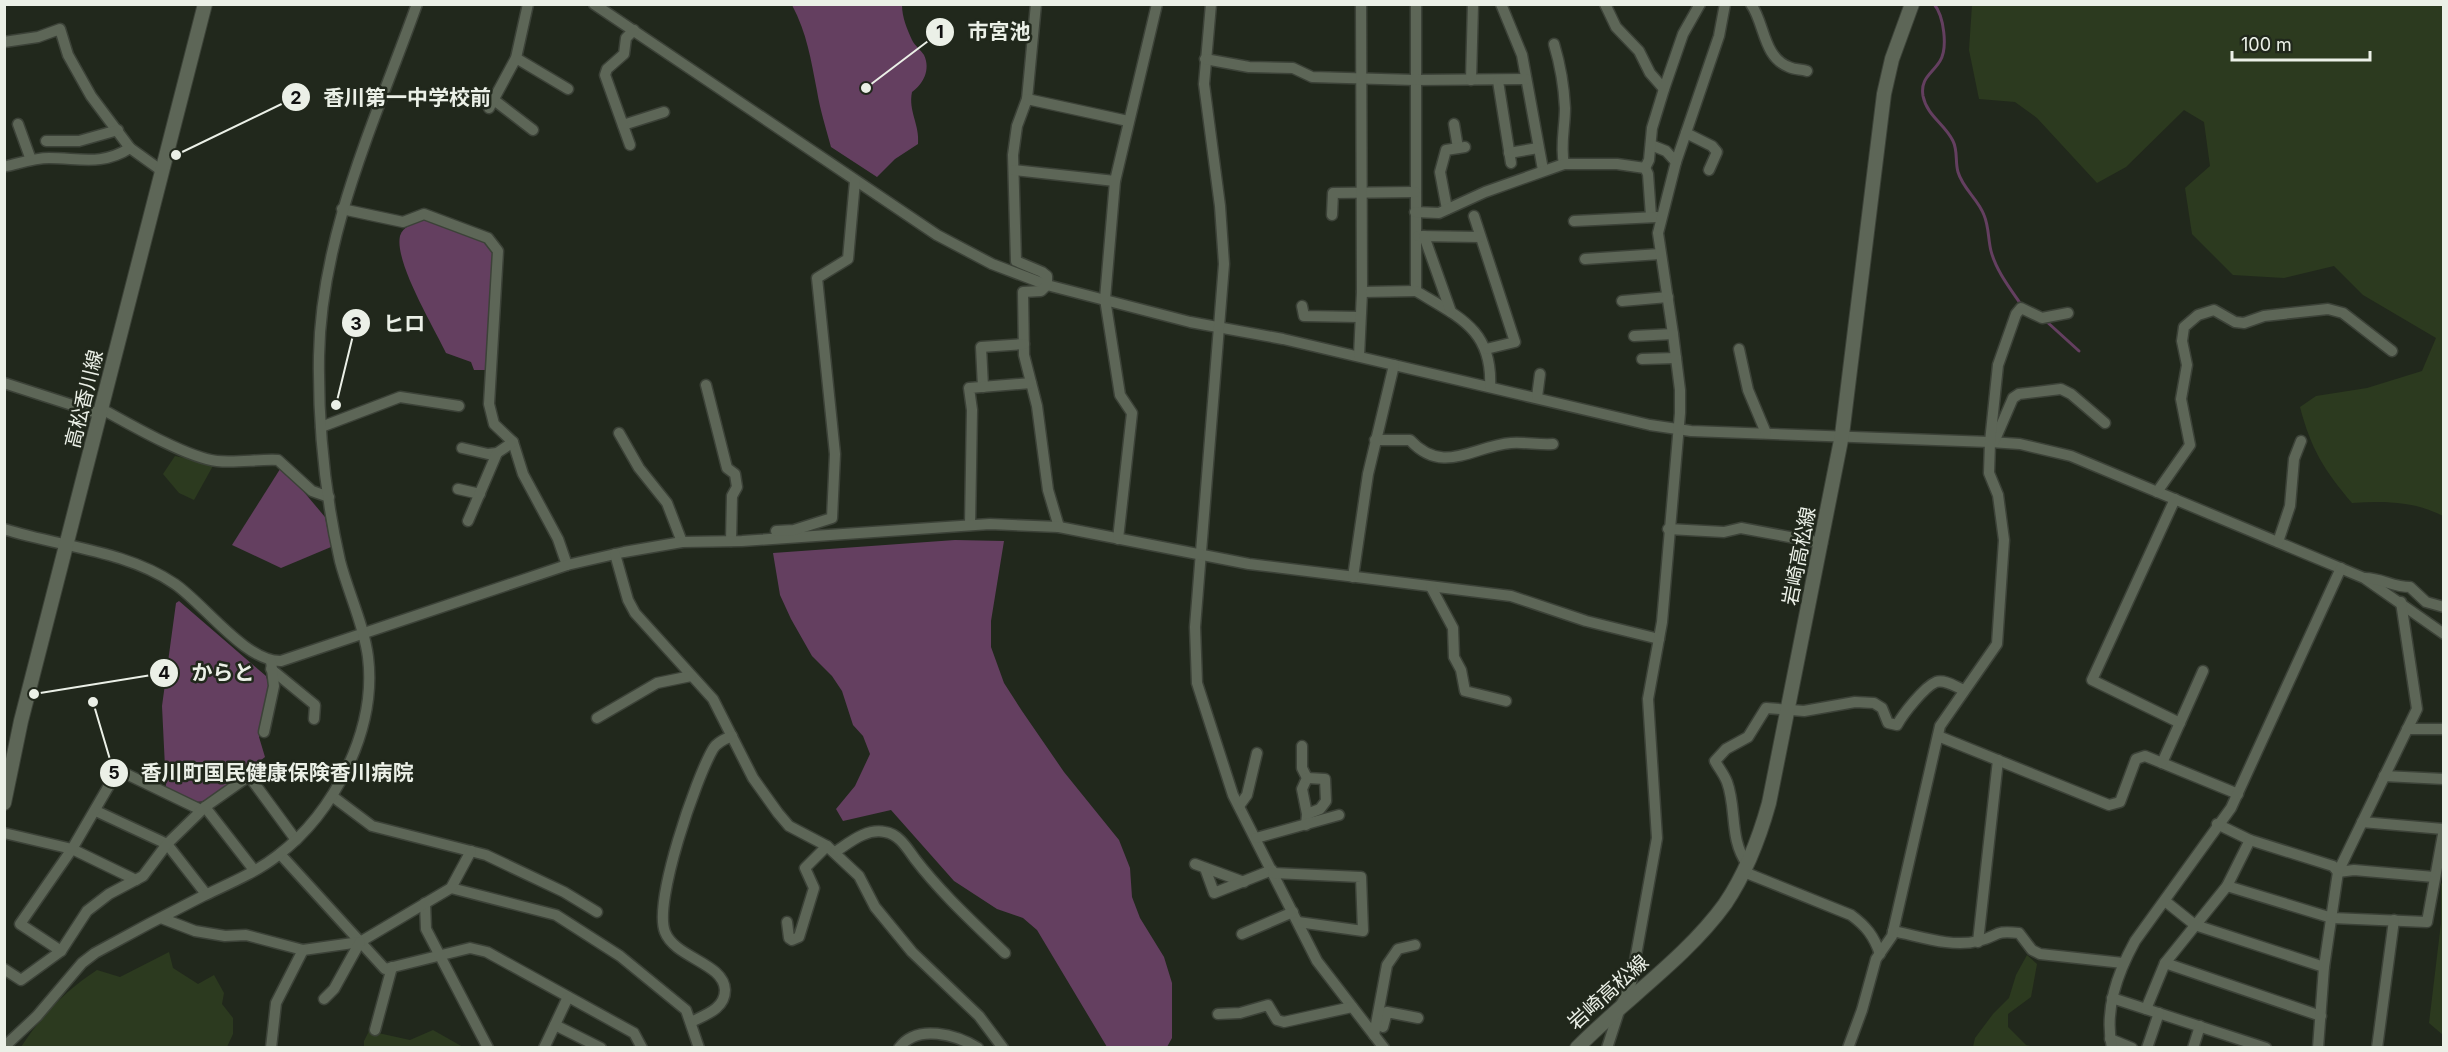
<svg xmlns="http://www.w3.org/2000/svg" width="2448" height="1052" viewBox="0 0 2448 1052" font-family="Inter,'Noto Sans JP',sans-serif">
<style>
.green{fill:#2c3a1f}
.water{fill:#643f60}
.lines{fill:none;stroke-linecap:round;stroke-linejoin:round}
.stream{stroke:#643f60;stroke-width:3}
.street-casing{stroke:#3c4238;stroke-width:13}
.secondary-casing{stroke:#3c4238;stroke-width:16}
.street{stroke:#5d6657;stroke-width:10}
.secondary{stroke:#5d6657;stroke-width:14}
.labels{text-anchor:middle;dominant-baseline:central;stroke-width:5;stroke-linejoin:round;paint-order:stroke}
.street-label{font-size:20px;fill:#ebf0e7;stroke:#21281c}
.leader{fill:none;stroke:#ebf0e7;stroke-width:2}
.callout-dot{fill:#ebf0e7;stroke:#21281c;stroke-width:2}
.mark-label{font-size:18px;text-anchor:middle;font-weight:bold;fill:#111}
.callout-label{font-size:21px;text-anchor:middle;font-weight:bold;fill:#ebf0e7;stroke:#21281c;stroke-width:5;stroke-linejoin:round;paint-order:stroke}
</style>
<rect width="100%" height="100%" fill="#21281c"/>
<g class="green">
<path d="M1972,5H2443V516C2413,501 2385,501 2352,503C2324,470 2311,449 2300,407L2316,396L2367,388L2422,371L2436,338L2363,295L2334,266L2284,278L2233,275L2192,234L2185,188L2210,166L2204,122L2184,110L2126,167L2097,183L2037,118L2015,102L1979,99L1969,50Z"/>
<path d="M175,456L214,464L194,500L179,493L163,474Z"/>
<path d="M2443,882V1035L2429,1023L2441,923V884Z"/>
<path d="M169,952L173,968L198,984L214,975L224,993L222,1004L233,1018V1034L227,1047H21C41,1016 66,990 97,970L120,977Z"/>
<path d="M2027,955L2037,964L2031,997L2008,1014V1027L2026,1045L2035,1047H1973L1975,1038L1993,1014L2009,998L2016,975Z"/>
<path d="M433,1030L463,1047H364V1041L369,1031L410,1040Z"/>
</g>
<g class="water">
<path d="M792,5H902C902,17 907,29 912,40C915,46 921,50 924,55C931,70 923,84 912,92C908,111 920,125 918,144L895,159L877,177L831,147C826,128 820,110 817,91C811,60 807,33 792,5Z"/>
<path d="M422,220C445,224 486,234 495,256L487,370H474L471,362L446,353C435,329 394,262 400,236C403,226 414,224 422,220Z"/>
<path d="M282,466L325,517L331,547L281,568L232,545Z"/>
<path d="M955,540L1004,541L991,621V647L1004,683L1022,711L1064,772L1119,840L1130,868L1132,897L1140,918L1164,957L1172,983V1038L1167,1047H1107L1037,930L1023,918L997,909L954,881L891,810L843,821L836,809L855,786L870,754L863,736L853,725L842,691L832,676L812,656L791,619L780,595L773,553Z"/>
<path d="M179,601L266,676L270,690L259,737L265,757L209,801L194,802L166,788L162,706L176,603Z"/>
</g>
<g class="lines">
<g class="stream">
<path d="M1934,4C1944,16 1948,48 1940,61C1932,74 1920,78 1923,96C1927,116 1945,124 1953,141C1958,151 1955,162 1958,172C1963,189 1978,199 1984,215C1989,227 1988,239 1991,251C1996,270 2009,287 2020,303"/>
<path d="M2046,321L2079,351"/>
</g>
<g class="street-casing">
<g id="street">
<path d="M594,4L937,235L992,264L1047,285L1190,322L1283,339L1650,425L1691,431L1990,442L2020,444L2071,456L2364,578L2444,634"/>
<path d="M1036,4L1027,99L1017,126L1013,155L1016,261L1042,272L1047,276V285L1041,291L1023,292L1024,355L1037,406L1048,490L1059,527"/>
<path d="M1211,4L1204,84L1220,206L1224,264L1195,627L1197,683L1233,795L1317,961L1384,1048"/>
<path d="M1416,4V291C1459,317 1493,330 1490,387"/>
<path d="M1501,4L1522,55L1543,170"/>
<path d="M1605,4L1616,27L1639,51L1650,73L1664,89"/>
<path d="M1751,4C1765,24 1763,57 1789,67C1795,70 1801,69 1807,71"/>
<path d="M4,42L38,37L60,29L68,55L91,96L130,148L162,171"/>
<path d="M1554,44C1560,64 1564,87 1565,108C1565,127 1560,146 1564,164"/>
<path d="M516,58L568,89"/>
<path d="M1205,59L1249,67L1293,68L1312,77L1415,80L1526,79"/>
<path d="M1471,80L1473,4"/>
<path d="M1498,81L1511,163"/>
<path d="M1027,99L1128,121"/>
<path d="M494,100L533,130"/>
<path d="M489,108L516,58L528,4"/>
<path d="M18,124L31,160"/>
<path d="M1454,124L1458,148"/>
<path d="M623,125L664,112"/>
<path d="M1686,133L1712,146L1717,152L1709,170"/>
<path d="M46,141H79L118,130"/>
<path d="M630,145L605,75L607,69L624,54L626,38L634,30"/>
<path d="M1651,145L1666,151L1676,162"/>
<path d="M1509,153L1538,148"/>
<path d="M7,166C20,163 35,158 49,158C80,158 102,166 130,148"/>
<path d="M1645,168L1649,160L1652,128L1664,89L1683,34L1700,4"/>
<path d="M1014,170L1115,181"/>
<path d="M342,209L403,222L424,214L488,238L498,251L489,404L494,424L513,442L523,474L558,539L567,565"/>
<path d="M1447,209L1440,172L1446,150L1465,147"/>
<path d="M1415,212L1439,213L1485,192L1564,164H1617L1645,168L1648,174L1651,216"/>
<path d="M1332,215L1333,193L1415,192"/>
<path d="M1474,216L1515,342L1486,349"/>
<path d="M1574,221L1657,217"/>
<path d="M1418,236L1480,237"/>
<path d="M1424,236L1451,312"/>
<path d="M1585,259L1660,254"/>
<path d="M1362,292L1416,291"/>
<path d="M1622,301L1668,297"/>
<path d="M1302,306L1304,316L1360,317"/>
<path d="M1634,336L1673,334"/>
<path d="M1739,349L1748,390L1766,433"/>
<path d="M1359,356L1362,292L1361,4"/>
<path d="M1642,359L1676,358"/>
<path d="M4,383L100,414"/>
<path d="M706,385L727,468L735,474L737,487L732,496L731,541"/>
<path d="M983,387L981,347L1024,344"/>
<path d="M1537,397L1540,374"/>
<path d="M102,409C129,424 188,458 217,461C237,463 258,459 278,460L312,491L329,497"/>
<path d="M321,427L400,397L459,406"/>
<path d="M619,433L639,468L667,503L682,542"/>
<path d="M1375,440H1410C1443,476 1473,446 1511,443C1525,442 1539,445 1553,444"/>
<path d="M1994,442L2013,398L2019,394L2061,389L2071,394L2105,423"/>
<path d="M462,448L488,454L497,453"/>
<path d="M458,489L480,494"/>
<path d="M2157,492L2190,445L2181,399L2187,365L2182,341L2184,327L2198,315L2214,310L2235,322L2244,323L2264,316L2328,309L2343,313L2392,351"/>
<path d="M2175,499L2092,680L2180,723"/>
<path d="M468,521L497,453L513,442"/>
<path d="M970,525L972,410L969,388L1031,383"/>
<path d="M4,529C60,547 125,550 175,584C204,604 246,662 281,661L567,565L624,552L682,542L742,541L990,524L1059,527L1249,564L1511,596L1586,621L1659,639"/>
<path d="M1668,529L1724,532L1741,528L1822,543"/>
<path d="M776,531L794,530L832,518L835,454L817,278L848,259L855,181"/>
<path d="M1118,539L1132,413L1120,395L1105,299L1115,181L1157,4"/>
<path d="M2278,542L2290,506L2294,459L2301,441"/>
<path d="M615,554L628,600L635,613L713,699L753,778L778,813L789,826L827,846L859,876L875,907L912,952L979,1016L1003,1048"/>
<path d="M1353,577L1368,474L1394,365"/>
<path d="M2365,578C2381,578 2393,587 2410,587L2426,602L2444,607"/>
<path d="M1431,587L1453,628L1454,657L1461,670L1465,691L1506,701"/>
<path d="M271,669L315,705L314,719"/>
<path d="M597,718L657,683L691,676"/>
<path d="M2407,729H2444"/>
<path d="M264,732L274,686L271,661"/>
<path d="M1938,736L2109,805L2120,802L2136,759L2145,756L2238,794"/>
<path d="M1302,746V768L1307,778L1302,789L1307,814L1306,825"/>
<path d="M2162,763L2203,671"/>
<path d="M2384,776L2444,779"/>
<path d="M1307,778L1325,779L1326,801L1320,809L1307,814"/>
<path d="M332,796L372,826L486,855L564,892L597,912"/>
<path d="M1239,806L1247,795L1257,753"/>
<path d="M205,807L254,870"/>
<path d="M96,811L167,844L206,894"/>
<path d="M2362,822L2443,829"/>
<path d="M2217,824L2250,840L2333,866L2338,872L2354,870L2434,877"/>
<path d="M4,833L72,849L136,880"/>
<path d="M1256,838L1339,815"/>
<path d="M835,852C849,843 866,828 885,832C899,834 907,848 915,859C941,893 974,923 1005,953"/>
<path d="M280,854L385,969L470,948L487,952L634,1033L642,1048"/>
<path d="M1195,864L1244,882"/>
<path d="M1747,864C1729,839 1737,809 1727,782C1724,774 1718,767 1715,761L1726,749L1748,737L1766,708L1804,711L1855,702L1874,703L1882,708L1888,723L1897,725C1903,714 1924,687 1936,682C1945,679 1956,687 1964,690"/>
<path d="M1205,868L1214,893L1272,870"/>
<path d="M1744,872L1851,915C1866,926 1874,936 1880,954"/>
<path d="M1273,873L1361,877L1363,931L1298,922"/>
<path d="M2227,886L2332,918L2427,922L2444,829"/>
<path d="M451,888L556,915L620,956L686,1010L699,1048"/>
<path d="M2165,901L2195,925L2324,967"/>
<path d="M425,903L426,929L488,1048"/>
<path d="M161,918L195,931L225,936L246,935L303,950L360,942L451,888L471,851"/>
<path d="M787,922L789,938L792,940L799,937L814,888L805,868L827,846"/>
<path d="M1893,931C1919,936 1952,948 1978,941C2000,936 1992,930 2019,933L2032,950L2040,954L2123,963"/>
<path d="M1242,934L1293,912"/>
<path d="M1978,942L1998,760"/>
<path d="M61,951L20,924L72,849L118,770L201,810"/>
<path d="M2165,963L2321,1016"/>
<path d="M4,969L21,980L61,951L87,911L109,894L143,876L167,844L205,807L249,776L296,840"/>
<path d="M2112,998L2266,1048"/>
<path d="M324,999L334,989L360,942"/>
<path d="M2146,1009L2165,963L2227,886L2250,840"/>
<path d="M1218,1014L1240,1013L1268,1005L1277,1020L1284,1022L1352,1007"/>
<path d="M691,1022C705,1015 725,1009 725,990C724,963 675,958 665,932C653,902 696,778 713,749C717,742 725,739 732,736"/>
<path d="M555,1025L601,1048"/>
<path d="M1383,1027L1387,1012L1418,1018"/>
<path d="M375,1030L392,967"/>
<path d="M1374,1035L1387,965L1398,949L1415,945"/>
<path d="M2110,1039L2132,1048"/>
<path d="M4,1047L37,1016L82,963L95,953C131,933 167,914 203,896C228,884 255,873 277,856C334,813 377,730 368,657C364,625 348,592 340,561C325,495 318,424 319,356C321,233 376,119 417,4"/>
<path d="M271,1048L276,1003L303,950"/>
<path d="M544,1048L568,997"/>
<path d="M899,1048C917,1023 957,1035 978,1048"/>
<path d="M1607,1048L1621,1005L1631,983L1657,838L1648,699L1662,622L1680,413V390L1673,334L1658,233L1676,162L1719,36L1725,4"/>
<path d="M1848,1048L1862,1010L1876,959L1892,936L1940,726L1997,644L2004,540L1998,495L1989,473L1990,442L1998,365L2016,314L2021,308L2042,318L2068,313"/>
<path d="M2112,1048C2104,1010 2117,974 2135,941L2231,808L2341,568"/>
<path d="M2147,1048L2159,1013"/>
<path d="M2193,1048L2200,1026"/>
<path d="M2318,1048L2324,967L2338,872L2417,709L2401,602"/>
<path d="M2377,1048L2394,920"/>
</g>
</g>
<g class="secondary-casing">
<g id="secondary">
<path d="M4,803L21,721L205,4"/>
<path d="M1577,1048C1624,1000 1686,958 1725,904C1746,873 1759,839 1769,803L1842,435L1884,94L1892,59L1912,4"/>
</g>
</g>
<use href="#street" class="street"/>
<use href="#secondary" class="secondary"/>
</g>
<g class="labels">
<g class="street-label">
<text transform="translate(84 399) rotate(-76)">高松香川線</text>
<text transform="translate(1799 556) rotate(-79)">岩崎高松線</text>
<text transform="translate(1608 992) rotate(-42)">岩崎高松線</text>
</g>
</g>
<path class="leader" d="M866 88L940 32M176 155L296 97M336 405L356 323M34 694L164 673M93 702L114 773"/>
<g class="callout-dot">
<circle cx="866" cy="88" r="6"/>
<circle cx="176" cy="155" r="6"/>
<circle cx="336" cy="405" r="6"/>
<circle cx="34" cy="694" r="6"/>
<circle cx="93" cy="702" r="6"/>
<circle cx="940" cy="32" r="15"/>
<circle cx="296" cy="97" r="15"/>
<circle cx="356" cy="323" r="15"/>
<circle cx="164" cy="673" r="15"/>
<circle cx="114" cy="773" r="15"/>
</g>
<g class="mark-label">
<text x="940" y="38">1</text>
<text x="296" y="104">2</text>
<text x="356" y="330">3</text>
<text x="164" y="679">4</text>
<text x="114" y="779">5</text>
</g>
<g class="callout-label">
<text x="999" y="39">市宮池</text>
<text x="407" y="105">香川第一中学校前</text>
<text x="404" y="331">ヒロ</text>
<text x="223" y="680">からと</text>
<text x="277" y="780">香川町国民健康保険香川病院</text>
</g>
<rect width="2448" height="1052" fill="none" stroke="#ebf0e7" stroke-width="12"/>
<path d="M2232 51v9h138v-9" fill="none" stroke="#ebf0e7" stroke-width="3"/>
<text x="2241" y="51" font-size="18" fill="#ebf0e7" stroke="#21281c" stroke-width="4.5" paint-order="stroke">100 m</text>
</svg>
